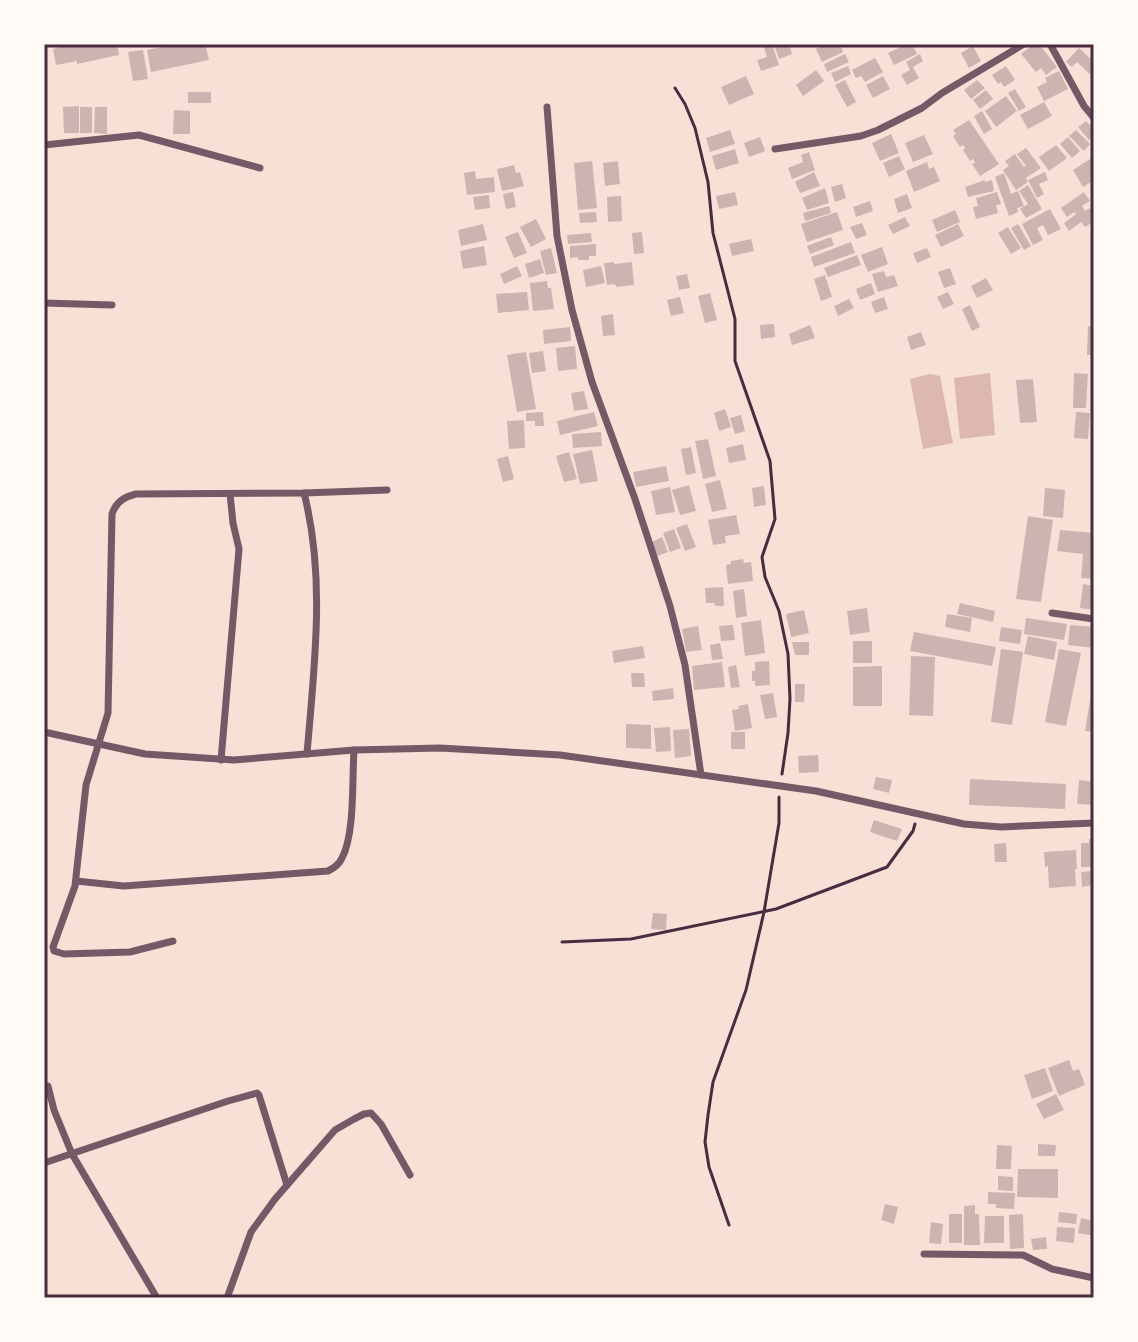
<svg xmlns="http://www.w3.org/2000/svg" width="1138" height="1342" viewBox="0 0 1138 1342" font-family="'Roboto Condensed',sans-serif">
<style>
.water{fill:#dcb8b0}
.building{fill:#ccb4b1}
.lines{fill:none;stroke-linecap:round;stroke-linejoin:round}
.path{stroke:#4a2c40;stroke-width:3}
.minor{stroke:#755966;stroke-width:7}
.neatline{fill:none;stroke:#4a2c40;stroke-width:3}
</style>
<rect width="100%" height="100%" fill="#f7e1d7"/>
<g class="water">
<path d="M990,373L995,435L960,439L954,378Z"/>
<path d="M930,374L940,376L953,443L923,449L910,379Z"/>
</g>
<g class="building">
<path d="M70,44H117L119,55L77,64V61L56,65L53,49Z"/>
<path d="M178,44H205L209,60L151,72L147,50Z"/>
<path d="M763,44H772L779,65L761,71L757,60L767,57Z"/>
<path d="M774,44H789L792,54L779,59Z"/>
<path d="M826,44H840L843,52L822,62L816,49Z"/>
<path d="M908,44H912L917,54L894,65L888,53Z"/>
<path d="M1034,44H1039L1057,67L1046,75L1041,68L1036,72L1021,54Z"/>
<path d="M973,46L981,61L969,68L961,53Z"/>
<path d="M1079,48L1094,62V78L1077,62L1072,67L1066,62Z"/>
<path d="M143,50L148,79L133,81L128,52Z"/>
<path d="M845,54L849,62L827,72L824,64Z"/>
<path d="M920,54L923,61L913,67L919,78L907,85L901,75L910,70L906,62Z"/>
<path d="M875,58L883,72L865,82L861,76L856,78L852,70Z"/>
<path d="M848,66L851,74L835,82L831,73Z"/>
<path d="M1006,66L1015,80L1004,87L1001,82L998,84L992,75Z"/>
<path d="M816,70L824,81L803,96L796,85Z"/>
<path d="M1059,71L1068,89L1044,101L1037,87L1047,82L1045,78Z"/>
<path d="M746,76L754,94L729,105L721,87Z"/>
<path d="M883,76L890,89L873,98L866,85Z"/>
<path d="M845,80L856,102L847,107L835,85Z"/>
<path d="M977,80L985,88L971,99L964,90Z"/>
<path d="M1015,89L1026,107L1019,111L1008,93Z"/>
<path d="M986,90L993,99L980,109L973,100Z"/>
<rect x="188" y="92" width="23" height="11"/>
<path d="M1006,96L1017,111L996,127L985,111Z"/>
<path d="M1044,102L1052,116L1028,129L1020,115Z"/>
<path d="M79,106V133H64L63,107Z"/>
<rect x="80" y="107" width="12" height="26"/>
<path d="M95,107H107V134L94,133Z"/>
<path d="M174,110L190,111V134H173Z"/>
<path d="M982,111L992,129L984,134L974,116Z"/>
<path d="M969,120L999,164L980,176L972,164L975,163L973,159L970,161L963,150L965,148L963,145L960,147L953,136L956,134L953,130Z"/>
<path d="M1086,121L1094,129V136L1089,140L1078,127Z"/>
<path d="M730,130L735,144L710,152L706,138Z"/>
<path d="M1076,130L1090,144L1084,151L1069,136Z"/>
<path d="M891,134L899,153L880,161L872,143Z"/>
<path d="M924,135L933,154L913,162L905,143Z"/>
<path d="M760,137L765,151L749,157L744,143Z"/>
<path d="M1068,137L1080,151L1072,158L1060,144Z"/>
<path d="M1056,145L1067,158L1049,171L1039,157Z"/>
<path d="M1026,148L1041,168L1026,178L1028,182L1016,190L1003,170L1009,166L1005,161L1015,154L1024,167L1026,166L1017,154Z"/>
<path d="M735,149L739,163L716,170L712,156Z"/>
<path d="M809,152L815,170L792,179L788,168L803,162L801,155Z"/>
<path d="M899,156L905,169L889,177L883,163Z"/>
<path d="M1090,159L1094,165V180L1083,187L1073,170Z"/>
<path d="M592,161L597,208L578,210L574,163Z"/>
<path d="M618,161L620,184L605,186L603,163Z"/>
<path d="M927,162L929,169L934,167L940,181L914,192L906,171Z"/>
<path d="M514,165L516,173L520,172L524,186L502,191L497,169Z"/>
<path d="M475,171L476,179L494,177L495,192L467,195L464,173Z"/>
<path d="M814,172L820,186L800,193L795,182Z"/>
<path d="M1045,172L1048,180L1039,184L1044,194L1037,198L1028,180Z"/>
<path d="M1004,173L1011,194L1018,191L1024,206L1017,208L1018,212L1009,216L995,177Z"/>
<path d="M985,180V182L992,180L994,191L968,197L965,187Z"/>
<path d="M842,184L846,198L835,202L831,187Z"/>
<path d="M1028,185L1042,209L1026,218L1020,209L1028,204L1019,191Z"/>
<path d="M825,188L829,203L807,210L802,198Z"/>
<path d="M513,192L516,207L506,209L503,194Z"/>
<path d="M735,192L738,205L719,209L716,196Z"/>
<path d="M997,192L1001,204L996,205L998,213L976,219L973,207L978,206L976,198Z"/>
<path d="M1084,192L1090,201L1082,206L1085,211L1090,208L1094,214L1090,219L1093,222L1085,227L1081,222L1069,231L1064,223L1076,214L1074,212L1067,217L1061,208Z"/>
<path d="M907,194L912,208L898,213L894,199Z"/>
<path d="M489,195L490,208L475,210L473,197Z"/>
<path d="M621,196L622,221L608,222L607,197Z"/>
<path d="M870,201L873,211L856,217L853,207Z"/>
<path d="M829,206L831,213L805,221L803,213Z"/>
<path d="M1050,209L1061,229L1048,235L1043,225L1037,228L1043,240L1033,245L1022,224Z"/>
<path d="M955,210L960,222L937,232L932,220Z"/>
<path d="M596,212L597,222L580,223L579,213Z"/>
<path d="M837,212L843,230L807,242L801,224Z"/>
<path d="M905,217L910,226L893,234L888,225Z"/>
<path d="M536,219L546,239L531,247L520,227Z"/>
<path d="M862,223L867,235L856,239L850,227Z"/>
<path d="M483,224L487,240L461,246L458,230Z"/>
<path d="M958,224L964,236L941,247L935,235Z"/>
<path d="M1018,224L1031,246L1024,250L1011,228Z"/>
<path d="M1008,227L1021,248L1011,254L998,233Z"/>
<path d="M518,232L527,253L514,258L505,237Z"/>
<path d="M642,232L644,253L634,254L632,233Z"/>
<path d="M591,233L592,242L568,244L567,235Z"/>
<path d="M831,237L834,245L810,254L807,246Z"/>
<path d="M751,239L754,251L732,256L729,244Z"/>
<path d="M851,242L855,253L814,267L811,257Z"/>
<path d="M596,244V256H589V260H578V257L570,258V246Z"/>
<path d="M484,246L487,265L463,269L460,251Z"/>
<path d="M882,247L888,264L868,272L861,255Z"/>
<path d="M551,248L557,273L546,275L540,251Z"/>
<path d="M927,248L931,257L917,263L913,253Z"/>
<path d="M857,255L861,265L828,277L824,268Z"/>
<path d="M540,259L544,273L529,278L525,264Z"/>
<path d="M614,262V264L632,262L634,285L616,287L615,284L607,285L604,263Z"/>
<path d="M517,266L522,276L504,284L500,274Z"/>
<path d="M601,266L605,283L586,287L583,270Z"/>
<path d="M950,268L956,284L944,288L938,272Z"/>
<path d="M884,271L886,277L894,275L898,286L878,292L872,274Z"/>
<path d="M687,274L690,288L679,290L676,276Z"/>
<path d="M825,275L832,297L821,301L814,279Z"/>
<path d="M986,278L993,290L977,298L971,286Z"/>
<path d="M547,281L548,288H551L554,309L533,311L530,283Z"/>
<path d="M871,283L875,294L860,300L856,289Z"/>
<path d="M527,292L529,310L498,313L496,294Z"/>
<path d="M948,292L954,304L943,309L937,297Z"/>
<path d="M710,293L717,320L705,323L698,296Z"/>
<path d="M680,297L684,313L671,316L667,300Z"/>
<path d="M884,297L888,309L875,313L871,302Z"/>
<path d="M849,299L854,308L838,316L834,306Z"/>
<path d="M970,305L980,327L972,331L962,309Z"/>
<path d="M613,314L615,335L603,336L601,316Z"/>
<path d="M774,324L775,337L761,339L760,325Z"/>
<path d="M810,325L815,338L792,345L789,334Z"/>
<path d="M1088,326H1094V355H1087Z"/>
<path d="M570,327L571,341L544,344L543,330Z"/>
<path d="M921,332L926,345L911,350L907,337Z"/>
<path d="M575,346L577,369L558,371L556,348Z"/>
<path d="M543,351L546,371L532,373L529,353Z"/>
<path d="M526,352L536,409L517,412L507,355Z"/>
<path d="M1074,373L1088,374L1086,408H1073Z"/>
<path d="M1033,379L1037,422L1020,423L1016,380Z"/>
<path d="M584,391L588,409L574,411L571,393Z"/>
<path d="M725,409L731,427L719,431L714,413Z"/>
<path d="M543,412L544,426H535V421H526V413Z"/>
<path d="M594,412L598,426L560,435L557,421Z"/>
<path d="M1076,412L1090,413L1088,439L1074,438Z"/>
<path d="M741,415L745,431L735,434L730,418Z"/>
<path d="M524,420L525,448L509,449L507,421Z"/>
<path d="M601,432L602,446L573,448L572,434Z"/>
<path d="M708,439L716,476L703,479L695,441Z"/>
<path d="M743,444L746,460L729,463L726,448Z"/>
<path d="M691,447L696,473L686,475L681,449Z"/>
<path d="M592,450L598,481L580,484L573,454Z"/>
<path d="M569,452L577,479L564,482L556,456Z"/>
<path d="M508,456L514,479L503,482L497,459Z"/>
<path d="M666,466L669,481L636,487L633,472Z"/>
<path d="M720,480L727,509L712,512L705,484Z"/>
<path d="M689,485L696,511L680,515L672,490Z"/>
<path d="M764,486L766,505L754,507L752,488Z"/>
<path d="M670,487L675,512L656,515L651,491Z"/>
<path d="M1045,488L1065,490L1063,518L1043,516Z"/>
<path d="M736,515L740,534L725,536L726,543L713,545L708,520Z"/>
<path d="M1028,516L1053,520L1041,602L1016,599Z"/>
<path d="M687,524L696,547L685,551L676,528Z"/>
<path d="M674,529L681,548L670,552L663,533Z"/>
<path d="M1060,530L1094,533V579L1081,578L1083,554L1057,551Z"/>
<path d="M662,537L668,552L657,556L652,542Z"/>
<path d="M743,559L744,563L751,562L753,581L728,584L726,565L731,564V561Z"/>
<path d="M1083,584L1094,586V610L1080,608Z"/>
<path d="M723,587L724,606H715L714,603H706L705,588Z"/>
<path d="M744,589L747,616L736,618L733,591Z"/>
<path d="M960,603L995,611L993,622L957,614Z"/>
<path d="M867,608L870,632L850,635L847,611Z"/>
<path d="M804,610L809,633L791,637L786,614Z"/>
<path d="M947,614L972,618L970,632L945,627Z"/>
<path d="M1026,618L1067,624L1064,640L1024,634Z"/>
<path d="M761,620L765,653L745,656L741,623Z"/>
<path d="M733,625L735,640L721,641L719,626Z"/>
<path d="M1070,625L1094,627V648L1068,645Z"/>
<path d="M698,626L702,650L686,652L682,629Z"/>
<path d="M1001,627L1022,630L1020,644L999,641Z"/>
<path d="M914,632L996,647L992,666L910,651Z"/>
<path d="M1028,636L1057,642L1054,660L1024,654Z"/>
<rect x="853" y="641" width="19" height="22"/>
<path d="M792,642H809V655H795Z"/>
<path d="M720,643L723,659L712,660L710,645Z"/>
<path d="M643,646L645,658L614,663L612,651Z"/>
<path d="M1001,649L1023,652L1012,725L991,722Z"/>
<path d="M1059,649L1081,653L1066,726L1045,722Z"/>
<path d="M911,656L935,657L933,716L909,715Z"/>
<path d="M769,661L770,685L755,686V681H752V671H755V662Z"/>
<path d="M722,662L725,687L694,690L692,666Z"/>
<path d="M736,665L740,687L731,688L728,667Z"/>
<path d="M882,666V706H853V667Z"/>
<path d="M631,673H644L645,687H632Z"/>
<path d="M795,684H805L804,702H795Z"/>
<path d="M673,688L674,699L653,701L652,691Z"/>
<path d="M1092,688H1094V732L1085,731Z"/>
<path d="M773,693L777,717L765,719L760,695Z"/>
<path d="M748,704L752,728L735,731L732,710L739,709L738,706Z"/>
<path d="M626,724L651,725V749L626,748Z"/>
<path d="M670,727L671,751L656,752L654,728Z"/>
<path d="M689,729L691,756L675,758L673,730Z"/>
<rect x="731" y="732" width="14" height="17"/>
<path d="M818,755L819,772L799,773L798,756Z"/>
<path d="M876,777L892,780L889,793L873,789Z"/>
<path d="M970,779L1066,784L1065,809L969,805Z"/>
<path d="M1079,780L1094,782V805L1077,804Z"/>
<path d="M874,820L902,829L897,841L870,832Z"/>
<path d="M1089,839H1094V867H1081V843H1089Z"/>
<path d="M1006,843L1007,862H995L994,844Z"/>
<path d="M1076,850L1077,869H1075L1076,886L1049,888L1048,866L1045,867L1044,852Z"/>
<path d="M1091,871L1093,885L1082,887L1081,872Z"/>
<path d="M653,913L667,914L666,930L651,929Z"/>
<path d="M1069,1060L1073,1071L1079,1069L1085,1085L1059,1096L1048,1068Z"/>
<path d="M1045,1068L1053,1091L1032,1099L1024,1075Z"/>
<path d="M1056,1094L1064,1110L1044,1119L1036,1104Z"/>
<path d="M1038,1144L1056,1145L1055,1156H1038Z"/>
<path d="M997,1145L1012,1146L1011,1169H996Z"/>
<path d="M1018,1169H1058V1198L1017,1197Z"/>
<path d="M998,1176L1013,1177V1191L998,1190Z"/>
<path d="M988,1192L1015,1193L1014,1209L996,1208V1204H988Z"/>
<path d="M885,1204L898,1207L894,1224L881,1220Z"/>
<path d="M975,1205V1214H979L980,1245H964V1206Z"/>
<path d="M1059,1212L1077,1214L1076,1224L1058,1222Z"/>
<rect x="949" y="1214" width="13" height="29"/>
<path d="M1023,1214L1024,1248L1010,1249L1009,1215Z"/>
<path d="M985,1216H1004V1243H984Z"/>
<path d="M1081,1218L1094,1221V1236L1078,1233Z"/>
<path d="M931,1222L943,1224L941,1244L929,1243Z"/>
<path d="M1057,1227L1075,1228L1074,1243L1056,1241Z"/>
<path d="M1046,1237L1047,1249L1033,1250L1031,1239Z"/>
</g>
<g class="lines">
<g class="path">
<path d="M675,88L685,104L695,128L708,182L713,233L735,319V361L770,461L775,519L762,557L765,577L779,611L788,654L790,699L788,733L782,774"/>
<path d="M562,942L631,939L776,909L887,867L913,831L915,824"/>
<path d="M729,1225L709,1167L705,1142L708,1115L713,1082L746,990L764,912L779,823V797"/>
</g>
<g class="minor">
<path d="M1050,44L1084,106L1094,118"/>
<path d="M547,107L557,236L572,310L592,382L635,499L670,606L685,665L701,775"/>
<path d="M44,145L139,135L260,168"/>
<path d="M775,149L861,136L878,130L922,108L942,93L1024,44"/>
<path d="M44,303L112,305"/>
<path d="M304,493C326,578 314,668 307,754"/>
<path d="M1052,613L1094,619"/>
<path d="M44,732L145,754L234,760L354,750L440,748L560,755L816,791L964,824L1001,827L1094,823"/>
<path d="M221,760L239,549L233,523L230,494"/>
<path d="M76,881L124,886L328,871C334,868 339,865 342,858C355,834 352,779 354,750"/>
<path d="M173,941L130,952L64,954L54,951L53,947L75,886L86,785L108,713L112,514C116,502 124,497 136,494L304,493L387,490"/>
<path d="M48,1086L54,1110L72,1154L157,1298"/>
<path d="M44,1163L228,1101L257,1093L259,1095L287,1185"/>
<path d="M924,1254L1023,1255L1052,1269L1094,1278"/>
<path d="M227,1298L251,1232L275,1199L335,1130L354,1119L364,1114L371,1113L381,1124L410,1175"/>
</g>
</g>
<rect width="1138" height="1342" fill="none" stroke="#fffaf5" stroke-width="92"/>
<rect x="46" y="46" width="1046" height="1250" class="neatline"/>
</svg>
